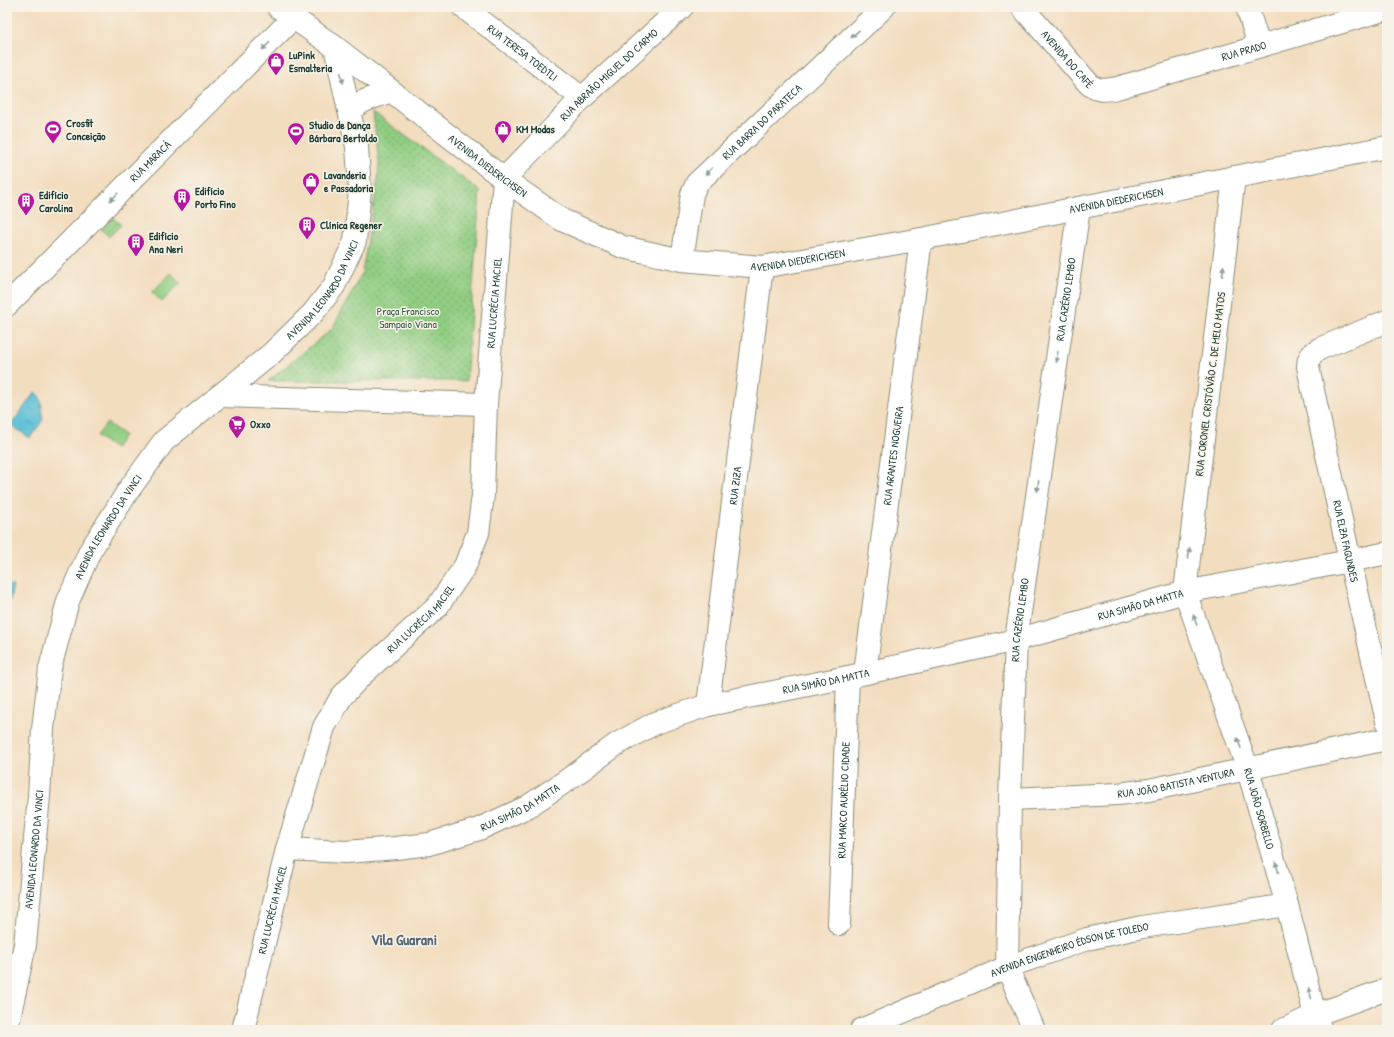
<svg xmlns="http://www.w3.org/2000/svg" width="1394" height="1037" viewBox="0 0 1394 1037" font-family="'Patrick Hand',sans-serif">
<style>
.grass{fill:#91cd82;stroke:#58855b}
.park{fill:url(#park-dots);stroke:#58855b}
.garden{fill:url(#garden-furrows);stroke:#58855b}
.water{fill:url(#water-ripples);stroke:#3c7e86}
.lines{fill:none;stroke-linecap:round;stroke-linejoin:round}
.minor-casing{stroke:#898d7a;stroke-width:24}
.minor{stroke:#fff;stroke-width:22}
.oneway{fill:#8f9e9a}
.labels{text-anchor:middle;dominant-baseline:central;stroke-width:3;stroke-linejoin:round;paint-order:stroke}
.street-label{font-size:11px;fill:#1f3d34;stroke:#f7f3e8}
.poi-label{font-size:11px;font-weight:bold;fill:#1f3d34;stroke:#f7f3e8;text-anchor:start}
.park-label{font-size:11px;fill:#365a44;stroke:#f7f3e8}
.district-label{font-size:15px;font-weight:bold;fill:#576776;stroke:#f7f3e8}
</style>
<defs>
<pattern id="park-dots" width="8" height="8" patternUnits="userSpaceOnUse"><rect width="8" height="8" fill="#91cd82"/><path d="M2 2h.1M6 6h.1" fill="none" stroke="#76a86b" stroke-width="1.8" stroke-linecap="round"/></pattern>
<pattern id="garden-furrows" width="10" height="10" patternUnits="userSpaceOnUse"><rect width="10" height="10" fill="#91cd82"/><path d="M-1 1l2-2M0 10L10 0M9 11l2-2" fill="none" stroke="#76a86b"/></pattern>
<pattern id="water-ripples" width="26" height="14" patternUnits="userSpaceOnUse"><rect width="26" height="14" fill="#59bed7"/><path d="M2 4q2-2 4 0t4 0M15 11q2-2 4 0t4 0" fill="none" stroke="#499caf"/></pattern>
</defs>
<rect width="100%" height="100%" fill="#f7f3e8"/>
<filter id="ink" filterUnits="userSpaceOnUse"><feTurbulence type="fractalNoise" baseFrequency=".025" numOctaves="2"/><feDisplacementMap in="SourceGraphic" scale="8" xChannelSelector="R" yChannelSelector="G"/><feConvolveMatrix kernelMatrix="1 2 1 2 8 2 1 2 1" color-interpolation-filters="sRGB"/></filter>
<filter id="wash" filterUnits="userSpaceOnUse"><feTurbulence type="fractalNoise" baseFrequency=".012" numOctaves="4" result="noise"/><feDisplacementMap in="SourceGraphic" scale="16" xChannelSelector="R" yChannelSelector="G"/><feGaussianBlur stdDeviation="0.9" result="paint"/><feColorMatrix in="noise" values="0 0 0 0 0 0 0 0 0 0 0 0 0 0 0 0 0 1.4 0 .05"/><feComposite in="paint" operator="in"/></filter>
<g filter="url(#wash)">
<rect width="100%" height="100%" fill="#f3ddbf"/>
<g class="grass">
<path d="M171,273L181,283L162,302L152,292Z"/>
<path d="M107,423L124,435L115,449L97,436Z"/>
</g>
<path class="park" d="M373,112L480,191L466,381H268L332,329L362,273L378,180L379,162Z"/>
<path class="garden" d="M113,218L121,225L109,237L101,229Z"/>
<g class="water">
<path d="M35,392C45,399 40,410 43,420L30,438L11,425Z"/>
<path d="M7,585L13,586L10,600L7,599Z"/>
</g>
</g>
<g filter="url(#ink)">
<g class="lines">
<g class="minor-casing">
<g id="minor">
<path id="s1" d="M278,7L335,47L504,179L562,220L623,247L682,260L762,267L921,239L1387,147"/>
<path id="s2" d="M463,7L582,98"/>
<path id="s3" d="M1022,7L1089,84C1098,92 1106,90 1117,88L1387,9"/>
<path d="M1247,7L1259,46"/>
<path d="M349,110L364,101L391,91"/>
<path id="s4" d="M1234,177L1185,592L1248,770L1287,905L1315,1015L1321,1030"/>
<path id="s5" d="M682,260L692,194L697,183L884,7"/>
<path id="s6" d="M7,305L293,18"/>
<path id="s7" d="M1387,321L1319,349C1311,354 1308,358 1308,367L1350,561L1387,721"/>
<path d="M219,396L486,404"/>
<path id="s8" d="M865,673L921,239"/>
<path id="s9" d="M708,705L762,267"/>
<path id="s10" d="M1010,799L1118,794L1149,790L1387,739"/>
<path id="s11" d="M287,849L346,852L396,848L429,844L479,829L527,807L566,781L617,744L655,723L708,705L848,677L1016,640L1185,592L1350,561L1387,553"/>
<path id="s12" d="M839,924L848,677"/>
<path id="s13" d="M7,1027L25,945L39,796L43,729L50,668L68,601L90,551L128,491L164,441L271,354L313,313L334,286L355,241L360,190L357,147L335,47"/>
<path id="s14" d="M243,1030L287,849L324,727L342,696L365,672L437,607L465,566L478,533L483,495L486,404L504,179L582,98L682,7"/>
<path id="s15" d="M861,1030L1007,967L1087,939L1142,927L1287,905"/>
<path id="s16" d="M1034,1030L1007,967L1010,799L1016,640L1079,208"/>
<path d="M1283,1030L1315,1015L1387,989"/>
</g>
</g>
<use href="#minor" class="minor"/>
</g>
<defs><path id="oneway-solid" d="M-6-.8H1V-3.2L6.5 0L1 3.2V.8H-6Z"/></defs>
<g class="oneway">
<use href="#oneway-solid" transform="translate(855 34) rotate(137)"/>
<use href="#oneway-solid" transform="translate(266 46) rotate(135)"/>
<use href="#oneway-solid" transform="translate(342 78) rotate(77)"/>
<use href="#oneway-solid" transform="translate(709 171) rotate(135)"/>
<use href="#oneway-solid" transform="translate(114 197) rotate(135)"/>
<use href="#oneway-solid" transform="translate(1223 271) rotate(-83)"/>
<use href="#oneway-solid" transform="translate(1057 357) rotate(98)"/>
<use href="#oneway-solid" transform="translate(1038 486) rotate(98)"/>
<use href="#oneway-solid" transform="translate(1189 553) rotate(-83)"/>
<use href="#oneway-solid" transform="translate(1195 620) rotate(-110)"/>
<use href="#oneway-solid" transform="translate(1239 743) rotate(-110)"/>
<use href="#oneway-solid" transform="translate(1277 867) rotate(-106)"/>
<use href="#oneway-solid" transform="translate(1310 993) rotate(-104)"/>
</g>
</g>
<defs>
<g id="shop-pin" transform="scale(0.9)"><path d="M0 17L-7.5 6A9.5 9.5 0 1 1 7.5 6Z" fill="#b5179e" stroke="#f7f3e8"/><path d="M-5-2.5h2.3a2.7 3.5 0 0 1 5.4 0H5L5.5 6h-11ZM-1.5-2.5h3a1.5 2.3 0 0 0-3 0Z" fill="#fff"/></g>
<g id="stadium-pin" transform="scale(0.9)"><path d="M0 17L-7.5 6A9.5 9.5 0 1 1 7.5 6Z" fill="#b5179e" stroke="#f7f3e8"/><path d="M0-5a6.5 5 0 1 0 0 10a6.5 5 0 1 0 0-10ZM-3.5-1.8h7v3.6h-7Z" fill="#fff"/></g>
<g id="building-pin" transform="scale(0.9)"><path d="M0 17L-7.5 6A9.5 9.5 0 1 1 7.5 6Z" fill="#b5179e" stroke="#f7f3e8"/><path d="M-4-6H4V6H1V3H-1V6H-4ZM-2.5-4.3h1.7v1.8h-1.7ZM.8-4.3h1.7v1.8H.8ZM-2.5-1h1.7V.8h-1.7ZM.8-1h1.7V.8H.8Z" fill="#fff"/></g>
<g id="supermarket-pin" transform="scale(0.9)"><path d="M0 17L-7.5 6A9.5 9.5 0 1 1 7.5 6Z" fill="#b5179e" stroke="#f7f3e8"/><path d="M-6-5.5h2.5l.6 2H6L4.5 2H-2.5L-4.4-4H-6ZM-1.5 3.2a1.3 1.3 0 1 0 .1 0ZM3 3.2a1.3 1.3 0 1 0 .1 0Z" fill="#fff"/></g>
</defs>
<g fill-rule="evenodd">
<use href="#shop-pin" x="276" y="61"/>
<use href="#stadium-pin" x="53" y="129"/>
<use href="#shop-pin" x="503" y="129"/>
<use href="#stadium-pin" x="296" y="131"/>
<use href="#shop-pin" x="311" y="181"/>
<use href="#building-pin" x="182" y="197"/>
<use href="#building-pin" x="26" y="201"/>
<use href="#building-pin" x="307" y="225"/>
<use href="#building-pin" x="136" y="242"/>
<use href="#supermarket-pin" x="237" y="424"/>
</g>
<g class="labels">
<g class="street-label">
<text stroke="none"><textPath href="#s3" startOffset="264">RUA PRADO</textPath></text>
<text stroke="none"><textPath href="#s2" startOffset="75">RUA TERESA TOEDTLI</textPath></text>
<text stroke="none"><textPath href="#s3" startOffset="69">AVENIDA DO CAFÉ</textPath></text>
<text stroke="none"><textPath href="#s14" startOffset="1068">RUA ABRAÃO MIGUEL DO CARMO</textPath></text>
<text stroke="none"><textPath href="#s5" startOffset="168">RUA BARRA DO PARATECA</textPath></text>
<text stroke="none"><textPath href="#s6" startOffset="203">RUA MARACÁ</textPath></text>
<text stroke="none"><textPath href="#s1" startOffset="263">AVENIDA DIEDERICHSEN</textPath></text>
<text stroke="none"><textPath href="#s1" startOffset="923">AVENIDA DIEDERICHSEN</textPath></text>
<text stroke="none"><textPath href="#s1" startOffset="599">AVENIDA DIEDERICHSEN</textPath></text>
<text stroke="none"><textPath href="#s13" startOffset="840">AVENIDA LEONARDO DA VINCI</textPath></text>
<text stroke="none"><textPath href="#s16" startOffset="740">RUA CAZÉRIO LEMBO</textPath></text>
<text stroke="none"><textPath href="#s14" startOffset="796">RUA LUCRÉCIA MACIEL</textPath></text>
<text transform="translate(1210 384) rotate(-83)">RUA CORONEL CRISTÓVÃO C. DE MELO MATOS</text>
<text stroke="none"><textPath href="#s8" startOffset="219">RUA ARANTES NOGUEIRA</textPath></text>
<text stroke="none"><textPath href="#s9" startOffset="221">RUA ZIZA</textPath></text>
<text stroke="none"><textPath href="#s13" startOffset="516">AVENIDA LEONARDO DA VINCI</textPath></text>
<text stroke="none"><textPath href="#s7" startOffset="274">RUA ELZA FAGUNDES</textPath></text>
<text stroke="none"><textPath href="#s11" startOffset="901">RUA SIMÃO DA MATTA</textPath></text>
<text stroke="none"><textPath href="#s14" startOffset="460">RUA LUCRÉCIA MACIEL</textPath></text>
<text stroke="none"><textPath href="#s16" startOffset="416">RUA CAZÉRIO LEMBO</textPath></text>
<text stroke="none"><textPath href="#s11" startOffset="577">RUA SIMÃO DA MATTA</textPath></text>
<text stroke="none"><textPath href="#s10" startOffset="167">RUA JOÃO BATISTA VENTURA</textPath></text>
<text stroke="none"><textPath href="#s12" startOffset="124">RUA MARCO AURÉLIO CIDADE</textPath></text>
<text stroke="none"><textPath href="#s11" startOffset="241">RUA SIMÃO DA MATTA</textPath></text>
<text stroke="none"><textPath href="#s4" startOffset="647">RUA JOÃO SORBELLO</textPath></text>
<text stroke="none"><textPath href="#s13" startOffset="180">AVENIDA LEONARDO DA VINCI</textPath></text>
<text stroke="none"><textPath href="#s14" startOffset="124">RUA LUCRÉCIA MACIEL</textPath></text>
<text stroke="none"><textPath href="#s15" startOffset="224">AVENIDA ENGENHEIRO ÉDSON DE TOLEDO</textPath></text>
</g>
<g class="poi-label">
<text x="289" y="55">LuPink<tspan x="289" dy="13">Esmalteria</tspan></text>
<text x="66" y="123">Crosfit<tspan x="66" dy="13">Conceição</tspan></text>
<text x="309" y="125">Studio de Dança<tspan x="309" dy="13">Bárbara Bertoldo</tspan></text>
<text x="516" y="129">KM Modas</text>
<text x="324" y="175">Lavanderia<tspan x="324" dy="13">e Passadoria</tspan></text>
<text x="195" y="191">Edifício<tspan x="195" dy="13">Porto Fino</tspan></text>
<text x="39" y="195">Edifício<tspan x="39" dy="13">Carolina</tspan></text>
<text x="320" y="225">Clínica Regener</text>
<text x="149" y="236">Edifício<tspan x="149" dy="13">Ana Neri</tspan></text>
<text x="250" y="424">Oxxo</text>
</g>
<g class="park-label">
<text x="408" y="311">Praça Francisco<tspan x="408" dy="13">Sampaio Viana</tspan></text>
</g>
<g class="district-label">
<text x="404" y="939">Vila Guarani</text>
</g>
</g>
<rect width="1394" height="1037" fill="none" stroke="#f7f3e8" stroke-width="24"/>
</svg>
